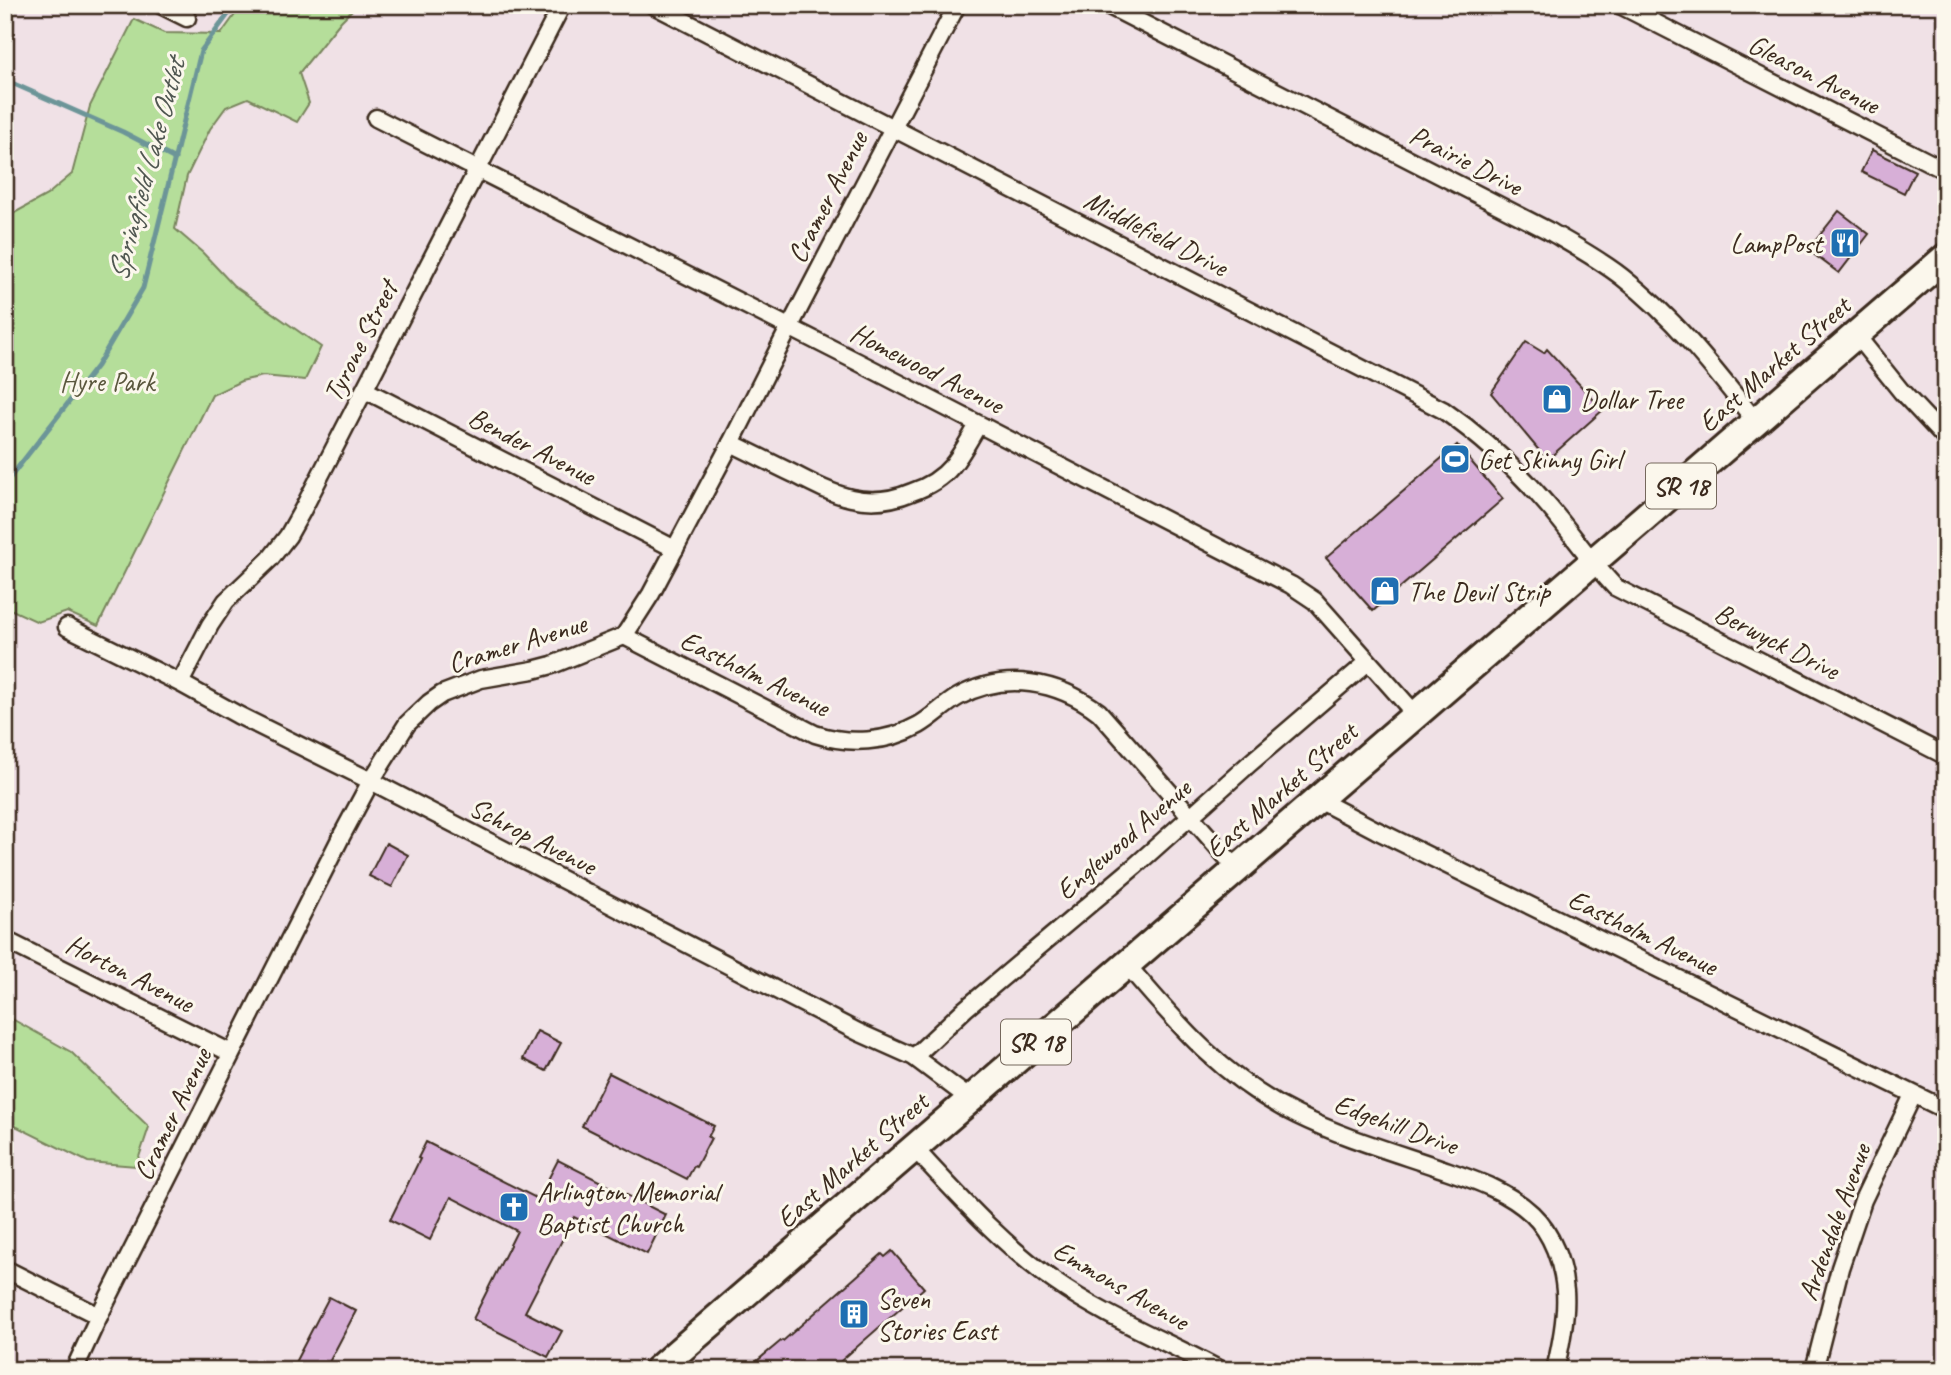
<svg xmlns="http://www.w3.org/2000/svg" width="1951" height="1375" viewBox="0 0 1951 1375" font-family="Caveat,sans-serif">
<style>
.green{fill:#b5de9a;stroke:#78845c;stroke-width:2}
.lines{fill:none;stroke-linecap:round;stroke-linejoin:round}
.stream{stroke:#6c9598;stroke-width:5}
.building{fill:#d7afd7;stroke:#3b2a1e;stroke-width:2}
.minor-casing{stroke:#3b2a1e;stroke-width:21}
.primary-casing{stroke:#3b2a1e;stroke-width:32}
.minor{stroke:#fbf7ec;stroke-width:16}
.primary{stroke:#fbf7ec;stroke-width:26}
.labels{text-anchor:middle;dominant-baseline:central;stroke-width:6;stroke-linejoin:round;paint-order:stroke}
.shield{fill:#fbf7ec;stroke:#75685c;stroke-width:2}
.shield-label{font-size:26px;font-weight:bold;fill:#3b2a1e}
.street-label{font-size:28px;fill:#3b2a1e;stroke:#fbf7ec}
.poi-label{font-size:28px;fill:#3b2a1e;stroke:#fbf7ec;text-anchor:start}
.park-label{font-size:28px;fill:#5a573d;stroke:#fbf7ec}
.water-label{font-size:30px;font-style:italic;fill:#505751;stroke:#fbf7ec}
</style>
<rect width="100%" height="100%" fill="#f0e1e6"/>
<filter id="ink" filterUnits="userSpaceOnUse"><feTurbulence type="fractalNoise" baseFrequency=".0143" numOctaves="2"/><feDisplacementMap in="SourceGraphic" scale="14" xChannelSelector="R" yChannelSelector="G"/><feConvolveMatrix kernelMatrix="1 2 1 2 8 2 1 2 1" color-interpolation-filters="sRGB"/></filter>
<g filter="url(#ink)">
<g class="green">
<path d="M242,5H357L341,21L299,73L309,103L297,122L248,98L226,107L210,129L187,176L175,229L203,253L233,285L321,347L305,380L263,376L241,381L212,395L98,626L67,612L38,622L10,609L5,617V216L7,217L47,195L72,174L90,106L134,19L164,33L221,34Z"/>
<path d="M5,1015L71,1052L149,1127L136,1166L88,1162L5,1121Z"/>
</g>
<g class="lines">
<g class="stream">
<path d="M5,80L123,132L175,159"/>
<path d="M5,484L97,366L143,288L201,51L235,5"/>
</g>
</g>
<g class="building">
<path d="M1872,150L1915,171L1904,193L1861,172Z"/>
<path d="M1839,211L1869,234L1839,273L1808,250Z"/>
<path d="M1526,342L1544,353L1547,349L1603,410L1547,460L1491,393Z"/>
<path d="M1457,445L1503,499L1373,611L1326,558Z"/>
<path d="M386,843L408,855L392,887L369,876Z"/>
<path d="M537,1031L561,1043L546,1071L523,1059Z"/>
<path d="M609,1073L714,1126L708,1137L711,1138L696,1167L694,1166L687,1179L582,1126Z"/>
<path d="M426,1142L538,1199L558,1160L666,1215L647,1254L574,1217L525,1312L562,1331L548,1357L473,1319L517,1231L451,1197L430,1240L390,1220L420,1159L418,1158Z"/>
<path d="M892,1251L924,1288L833,1368L829,1364L822,1370H764L757,1361L782,1340L783,1341L882,1254L885,1257Z"/>
<path d="M329,1297L356,1311L325,1370H291Z"/>
</g>
<g class="lines">
<g class="minor-casing">
<g id="minor">
<path d="M161,5L187,18"/>
<path d="M653,5L1443,410C1485,439 1517,469 1550,508C1573,535 1591,562 1615,587L1946,756"/>
<path d="M1107,5L1549,231C1573,245 1599,259 1622,277C1674,317 1715,370 1756,422"/>
<path d="M1620,5L1946,171"/>
<path d="M376,118L858,362L1291,585L1315,601L1416,715"/>
<path d="M1856,335L1901,391L1946,439"/>
<path d="M365,390L675,549"/>
<path d="M731,443C752,453 773,464 794,474C834,495 867,511 912,492C927,487 942,478 952,466C962,454 970,438 978,425"/>
<path d="M67,627L180,683L238,715L371,781L858,1032L914,1057L970,1099"/>
<path d="M624,636L815,734C849,745 887,743 919,725C933,717 944,705 958,697C1005,671 1058,681 1099,712L1237,869"/>
<path d="M180,683L210,625L226,601L270,559L288,536L302,511L562,5"/>
<path d="M1317,799L1376,830L1946,1110"/>
<path d="M5,940L231,1053"/>
<path d="M1127,965C1178,1025 1225,1080 1297,1115C1342,1137 1390,1151 1437,1167C1471,1179 1505,1189 1532,1214C1552,1233 1563,1264 1565,1291C1567,1316 1561,1345 1555,1370"/>
<path d="M914,1057L965,1009L1135,866L1249,764L1368,662"/>
<path d="M914,1148C958,1195 1001,1244 1054,1281C1105,1317 1164,1340 1220,1370"/>
<path d="M5,1269L99,1316"/>
<path d="M74,1370L99,1316L342,835L371,781L407,724L429,703L442,694L481,679L533,670L552,665L624,636L651,594L731,443L789,328L957,5"/>
<path d="M1814,1370L1840,1268L1863,1200L1913,1095"/>
</g>
</g>
<g class="primary-casing">
<path id="primary" d="M657,1370L1946,257"/>
</g>
<use href="#minor" class="minor"/>
<use href="#primary" class="primary"/>
</g>
</g>
<defs>
<g id="restaurant-square" transform="scale(1.575)"><rect x="-9" y="-9" width="18" height="18" rx="4" fill="#1f6fb2" stroke="#fbf7ec"/><path d="M-5-6h1v4h1v-4h1v4h1v-4h1v5L-1.5 .5V6h-2V.5L-5-1ZM5-6V6H3V1.5H1.5Q1.5-4 5-6Z" fill="#fff"/></g>
<g id="shop-square" transform="scale(1.575)"><rect x="-9" y="-9" width="18" height="18" rx="4" fill="#1f6fb2" stroke="#fbf7ec"/><path d="M-5-2.5h2.3a2.7 3.5 0 0 1 5.4 0H5L5.5 6h-11ZM-1.5-2.5h3a1.5 2.3 0 0 0-3 0Z" fill="#fff"/></g>
<g id="stadium-square" transform="scale(1.575)"><rect x="-9" y="-9" width="18" height="18" rx="4" fill="#1f6fb2" stroke="#fbf7ec"/><path d="M0-5a6.5 5 0 1 0 0 10a6.5 5 0 1 0 0-10ZM-3.5-1.8h7v3.6h-7Z" fill="#fff"/></g>
<g id="church-square" transform="scale(1.575)"><rect x="-9" y="-9" width="18" height="18" rx="4" fill="#1f6fb2" stroke="#fbf7ec"/><path d="M-1.2-6h2.4v3.5h3.3v2.4h-3.3V6h-2.4V-.1h-3.3v-2.4h3.3Z" fill="#fff"/></g>
<g id="building-square" transform="scale(1.575)"><rect x="-9" y="-9" width="18" height="18" rx="4" fill="#1f6fb2" stroke="#fbf7ec"/><path d="M-4-6H4V6H1V3H-1V6H-4ZM-2.5-4.3h1.7v1.8h-1.7ZM.8-4.3h1.7v1.8H.8ZM-2.5-1h1.7V.8h-1.7ZM.8-1h1.7V.8H.8Z" fill="#fff"/></g>
</defs>
<g fill-rule="evenodd">
<use href="#restaurant-square" x="1845" y="243"/>
<use href="#shop-square" x="1557" y="399"/>
<use href="#stadium-square" x="1455" y="459"/>
<use href="#shop-square" x="1385" y="591"/>
<use href="#church-square" x="514" y="1207"/>
<use href="#building-square" x="854" y="1314"/>
</g>
<g class="labels">
<g class="shield">
<rect x="1646" y="463.5" width="70" height="45" rx="5"/>
<rect x="1001" y="1019.5" width="70" height="45" rx="5"/>
</g>
<g class="shield-label">
<text x="1681" y="486">SR 18</text>
<text x="1036" y="1042">SR 18</text>
</g>
<g class="street-label">
<text transform="translate(1814 74) rotate(27)">Gleason Avenue</text>
<text transform="translate(1466 160) rotate(27)">Prairie Drive</text>
<text transform="translate(827 197) rotate(-63)">Cramer Avenue</text>
<text transform="translate(1156 233) rotate(27)">Middlefield Drive</text>
<text transform="translate(360 341) rotate(-63)">Tyrone Street</text>
<text transform="translate(1774 364) rotate(-41)">East Market Street</text>
<text transform="translate(927 368) rotate(27)">Homewood Avenue</text>
<text transform="translate(532 446) rotate(27)">Bender Avenue</text>
<text transform="translate(1777 641) rotate(27)">Berwyck Drive</text>
<text transform="translate(517 643) rotate(-17)">Cramer Avenue</text>
<text transform="translate(755 673) rotate(26)">Eastholm Avenue</text>
<text transform="translate(1281 790) rotate(-41)">East Market Street</text>
<text transform="translate(533 836) rotate(27)">Schrop Avenue</text>
<text transform="translate(1123 839) rotate(-41)">Englewood Avenue</text>
<text transform="translate(1643 932) rotate(26)">Eastholm Avenue</text>
<text transform="translate(130 973) rotate(27)">Horton Avenue</text>
<text transform="translate(172 1114) rotate(-64)">Cramer Avenue</text>
<text transform="translate(1396 1124) rotate(20)">Edgehill Drive</text>
<text transform="translate(852 1160) rotate(-41)">East Market Street</text>
<text transform="translate(1834 1222) rotate(-70)">Ardendale Avenue</text>
<text transform="translate(1121 1285) rotate(30)">Emmons Avenue</text>
</g>
<g class="poi-label">
<text x="1822" y="243" text-anchor="end">LampPost</text>
<text x="1580" y="399">Dollar Tree</text>
<text x="1478" y="459">Get Skinny Girl</text>
<text x="1408" y="591">The Devil Strip</text>
<text x="537" y="1191">Arlington Memorial<tspan x="537" dy="32">Baptist Church</tspan></text>
<text x="877" y="1298">Seven<tspan x="877" dy="32">Stories East</tspan></text>
</g>
<g class="park-label">
<text x="107" y="381">Hyre Park</text>
</g>
<g class="water-label">
<text transform="translate(146 170) rotate(-75)">Springfield Lake Outlet</text>
</g>
</g>
<rect width="1951" height="1375" fill="none" stroke="#fbf7ec" stroke-width="28"/>
<rect x="14" y="14" width="1923" height="1347" fill="none" stroke="#3b2a1e" stroke-width="2.5" filter="url(#ink)"/>
</svg>
